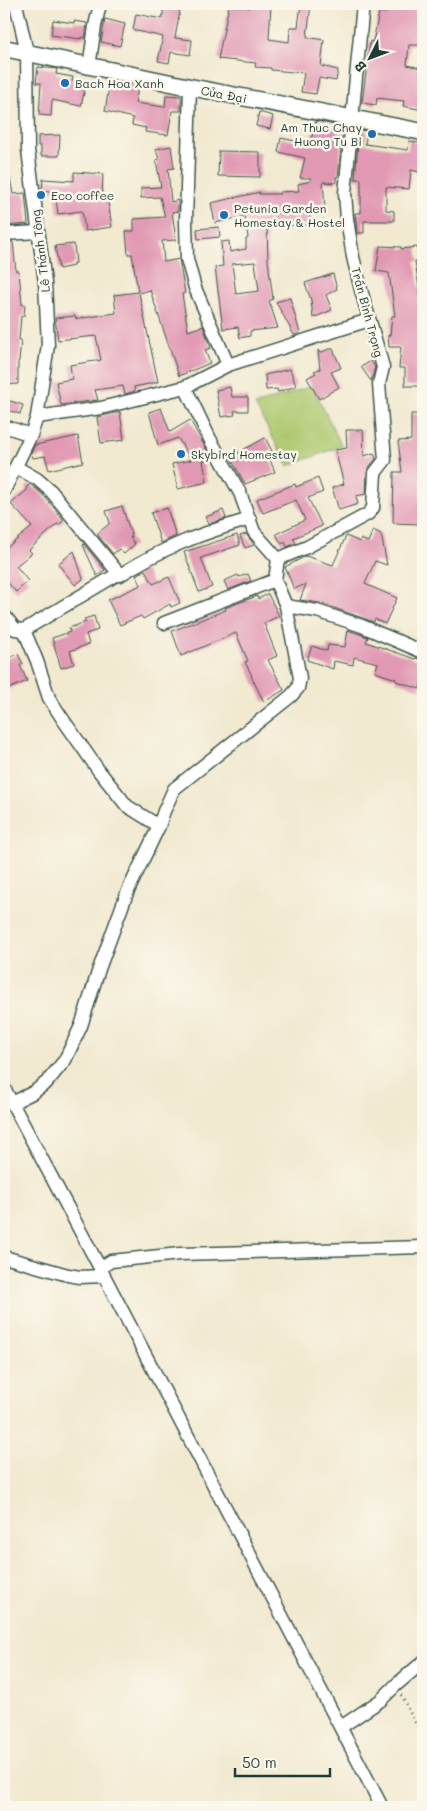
<svg xmlns="http://www.w3.org/2000/svg" width="427" height="1811" viewBox="0 0 427 1811" font-family="Mali,sans-serif">
<style>
.green{fill:#adc86e;stroke:#668251}
.building{fill:#e198b3;fill-rule:evenodd}
.lines{fill:none;stroke-linecap:round;stroke-linejoin:round}
.minor-casing{stroke:#3e574b;stroke-width:15}
.major-casing{stroke:#3e574b;stroke-width:19}
.path{stroke:#3e574b;stroke-width:2.5;stroke-dasharray:1 4;stroke-linecap:butt}
.minor{stroke:#fff;stroke-width:12}
.major{stroke:#fff;stroke-width:16}
.poi-dot{fill:#1f6fb2;stroke:#fbf7ec;stroke-width:2}
.labels{text-anchor:middle;dominant-baseline:central;stroke-width:5;stroke-linejoin:round;paint-order:stroke}
.poi-label{font-size:12px;fill:#1f3d34;stroke:#fbf7ec;text-anchor:start}
.street-label{font-size:12px;fill:#1f3d34;stroke:#fbf7ec}
</style>
<rect width="100%" height="100%" fill="#fbf7ec"/>
<filter id="ink" filterUnits="userSpaceOnUse"><feTurbulence type="fractalNoise" baseFrequency=".02" numOctaves="2"/><feDisplacementMap in="SourceGraphic" scale="10" xChannelSelector="R" yChannelSelector="G"/><feConvolveMatrix kernelMatrix="1 2 1 2 8 2 1 2 1" color-interpolation-filters="sRGB"/></filter>
<filter id="wash" filterUnits="userSpaceOnUse"><feTurbulence type="fractalNoise" baseFrequency=".0096" numOctaves="4" result="noise"/><feDisplacementMap in="SourceGraphic" scale="20" xChannelSelector="R" yChannelSelector="G"/><feGaussianBlur stdDeviation="1.12" result="paint"/><feColorMatrix in="noise" values="0 0 0 0 0 0 0 0 0 0 0 0 0 0 0 0 0 1.4 0 .05"/><feComposite in="paint" operator="in"/></filter>
<g filter="url(#wash)">
<rect width="100%" height="100%" fill="#f1e9d0"/>
<path class="green" d="M312,386L342,446L288,466L255,405Z"/>
<g id="blocks">
<g class="building">
<path d="M250,4H271L269,39L289,42L290,27H298L301,4H311L307,37L324,40L321,66L338,70L336,81L319,78L316,94L301,92L304,73L271,70V68L255,67L256,63L218,59L229,5L250,8Z"/>
<path d="M388,4H423V45H409L407,65L421,68L420,75H423V110L403,106L404,101L377,98L376,105L362,103L370,41L373,42L379,12L386,13Z"/>
<path d="M164,7L180,10L175,38L192,40L190,55L171,52L169,63L158,61L163,37L133,30L136,14L162,19Z"/>
<path d="M105,19L125,24L120,46L101,42Z"/>
<path d="M53,20L74,23V21L87,23L85,38L81,37V39L51,35Z"/>
<path d="M38,67L57,69L56,74L73,77L72,81L86,84L81,106L52,100L51,116L39,115L41,83H36Z"/>
<path d="M110,81L138,89L135,103L165,107L166,95L181,96V111H172L168,135L145,132L146,128L132,125L133,118L105,111Z"/>
<path d="M259,112L273,116L270,129L256,126Z"/>
<path d="M316,121L343,127L338,177H336V183L323,182L325,208L310,209V225L267,226L268,261L273,299L269,301L278,328L250,331V336L240,338L238,327L223,329L215,267L223,266L221,242L229,241L230,252L246,249V239L248,238L245,216L215,223L211,203L260,192L259,194H280V192L299,191L298,184L311,181V178H300L305,158L278,152L281,138L309,144L310,139L311,140ZM255,262L259,291L236,294L232,264Z"/>
<path d="M359,130L367,131L365,144L408,150L409,141L423,144V173L411,170L409,189L386,187V210L394,211V221H364V233H357L355,213H361V179H355Z"/>
<path d="M60,135L59,156H41V146H38V136Z"/>
<path d="M171,146L174,168L168,169L171,202L178,200V211L172,212L176,240L162,241L164,262L179,259L185,293L182,294L188,331L203,326L211,348L205,350L210,363L179,376L150,290L139,293L158,382L134,387L135,391L125,394L123,386L95,390L98,400L61,405L56,382L72,379L70,365L101,360L96,336L58,340L55,318L75,316L76,319L116,313L114,295L138,292L132,254H128L126,231H134V219L165,217L160,197L141,198V188L161,187L156,160L159,159L156,149Z"/>
<path d="M219,151L260,152V177L218,176Z"/>
<path d="M74,172L103,174L102,197L107,196L112,227L85,231L82,211L58,214L55,192L42,190L43,179L74,181Z"/>
<path d="M4,173H9L13,194L25,193L28,224L4,226Z"/>
<path d="M219,227L220,237L198,239L197,229Z"/>
<path d="M4,242H13L16,271H19L22,305H25L24,316H21L19,340H21L19,361H18V384L4,385Z"/>
<path d="M74,244L76,263H73V266L59,269L55,246Z"/>
<path d="M380,246L401,247V249L417,247L419,261H415L421,301H423V386H405V368H399L401,347H389L388,335H390L392,316H395L389,273L376,271Z"/>
<path d="M333,274L337,289L326,295L332,310L313,318L311,300L305,283Z"/>
<path d="M290,298L300,333L294,335L276,302Z"/>
<path d="M329,349H333L341,368L331,372L339,387L319,399L307,378L316,373L314,371L320,369L318,350L320,353Z"/>
<path d="M371,361L375,367L371,381L361,367Z"/>
<path d="M290,369L296,386L278,392L277,389L266,390L265,375Z"/>
<path d="M230,387L232,397H248V411H234L235,415L221,417L216,390Z"/>
<path d="M4,399L23,405L20,414L4,409Z"/>
<path d="M161,408L170,432L190,420L211,457L203,461L207,482L178,489L172,464L191,460L178,438L158,445L149,412Z"/>
<path d="M120,412L124,440L101,443L97,417Z"/>
<path d="M411,414H423V457L421,458L420,524L393,523L394,472H402L398,441L411,440Z"/>
<path d="M346,430H363L364,456L374,453L376,459L369,467L367,472L366,494L356,496L358,504L339,510L332,488L344,484L335,450L347,448Z"/>
<path d="M78,436L83,462L49,470L45,456L33,458L31,453L35,445Z"/>
<path d="M265,438L272,451L267,453L275,472L245,484L230,457Z"/>
<path d="M318,478L323,492L308,498L322,526L293,538L296,543L287,547L285,542L282,544L276,534L305,520L296,500L263,513L257,499L295,484L296,487Z"/>
<path d="M30,484L45,497L64,520L59,525L57,524L29,550L32,553L16,566L28,581L16,592L4,578V550L32,527L11,504L27,490L26,488Z"/>
<path d="M122,506L132,537L130,538L135,544L124,554L119,549L113,554L97,534L110,523L106,511Z"/>
<path d="M167,508L176,536L161,543L151,513Z"/>
<path d="M223,510L226,518L209,524L206,517Z"/>
<path d="M373,530L381,534L387,565L375,561L365,584L397,598L385,624L375,619L374,622L320,603L300,600L306,584L294,589L285,567L306,556L333,565L346,536L360,542L361,539L368,542Z"/>
<path d="M246,534L254,545L245,548L240,536Z"/>
<path d="M237,535L240,545L201,558L212,587L199,592L184,552Z"/>
<path d="M84,544L105,570L97,576L83,545Z"/>
<path d="M74,551L83,579L75,585L58,564Z"/>
<path d="M145,570L153,584L169,577L180,603L171,607L170,604L143,619L141,616L120,625L108,600L141,585L136,575Z"/>
<path d="M248,574L251,581L228,590L224,581L238,575L239,577Z"/>
<path d="M268,594L279,616L264,623L277,656L268,660L284,690L264,702L251,676H252L245,662L248,661L236,633L181,656L172,631L226,610L225,608L257,596L258,599Z"/>
<path d="M94,616L98,630L86,634L89,644L70,651L74,664L61,668L52,638L70,632L69,628L86,622L84,619Z"/>
<path d="M348,630L368,637L366,642L415,659V658L423,660V674L420,689L396,681V679L375,672L378,663L354,657L353,665L334,661L333,669L307,660L312,646L327,651L328,645L345,647Z"/>
<path d="M18,654L23,664L20,665L27,681L4,691V660Z"/>
</g>
</g>
</g>
<g filter="url(#ink)">
<use href="#blocks" fill-opacity="0" stroke="#3e574b" stroke-width="1"/>
<g class="lines">
<g class="minor-casing">
<g id="minor">
<path d="M89,67L95,26L100,4"/>
<path d="M190,87L186,221L187,259L195,288L228,365"/>
<path d="M4,234L38,232"/>
<path d="M37,417L101,408L185,387L228,365L369,320"/>
<path d="M4,426L31,435"/>
<path d="M16,467L37,479L51,491L120,575"/>
<path d="M4,491L31,435L37,417L48,345L45,283L28,150L27,52L16,4"/>
<path d="M278,559L307,547L368,514L373,508L375,473L385,460L379,384L383,367L361,290L353,257L347,219L345,193L363,4"/>
<path d="M286,606L317,611L362,626L423,652"/>
<path d="M4,615L15,629L24,630L116,575H120C164,547 200,534 250,519"/>
<path d="M164,623L275,580"/>
<path d="M24,630L37,661L49,698L62,718L99,771L127,806L159,826"/>
<path d="M4,1088L100,1268L382,1807"/>
<path d="M12,1103L34,1092L47,1082L65,1060L81,1026L99,969L127,893L159,826L164,811L174,789L291,696L298,688L300,678L286,606L275,580L278,559L254,532L240,493L210,439L185,387"/>
<path d="M4,1257L68,1275L80,1277L103,1276"/>
<path d="M100,1268L111,1261L180,1254L423,1247"/>
<path d="M341,1727L381,1700L396,1685L423,1662"/>
</g>
</g>
<g class="major-casing">
<path id="major" d="M4,48L190,87L423,132"/>
</g>
<path class="path" d="M401,1695L423,1738"/>
<use href="#minor" class="minor"/>
<use href="#major" class="major"/>
</g>
</g>
<g class="poi-dot">
<circle cx="65" cy="83" r="5"/>
<circle cx="372" cy="134" r="5"/>
<circle cx="41" cy="195" r="5"/>
<circle cx="224" cy="215" r="5"/>
<circle cx="181" cy="454" r="5"/>
</g>
<g class="labels">
<g class="poi-label">
<text x="75" y="83">Bach Hoa Xanh</text>
<text x="362" y="127" text-anchor="end">Am Thuc Chay<tspan x="362" dy="14">Huong Tu Bi</tspan></text>
<text x="51" y="195">Eco coffee</text>
<text x="234" y="208">Petunia Garden<tspan x="234" dy="14">Homestay &amp; Hostel</tspan></text>
<text x="191" y="454">Skybird Homestay</text>
</g>
<g class="street-label">
<text transform="translate(224 94) rotate(11)">Cửa Đại</text>
<text transform="translate(40 251) rotate(-97)">Lê Thánh Tông</text>
<text transform="translate(368 312) rotate(75)">Trần Bình Trọng</text>
</g>
</g>
<rect width="427" height="1811" fill="none" stroke="#fbf7ec" stroke-width="20"/>
<g transform="translate(370 58) rotate(228)" stroke="#fbf7ec" stroke-width="4" paint-order="stroke">
<path d="M0-4L9 19L0 12L-9 19Z" fill="#1f3d34"/>
<text y="-8" font-size="14" font-weight="bold" text-anchor="middle" fill="#1f3d34">B</text>
</g>
<path d="M235 1768v8h95v-8" fill="none" stroke="#1f3d34" stroke-width="2.5"/>
<text x="242" y="1768" font-size="15" fill="#1f3d34" stroke="#fbf7ec" stroke-width="4" paint-order="stroke">50 m</text>
</svg>
